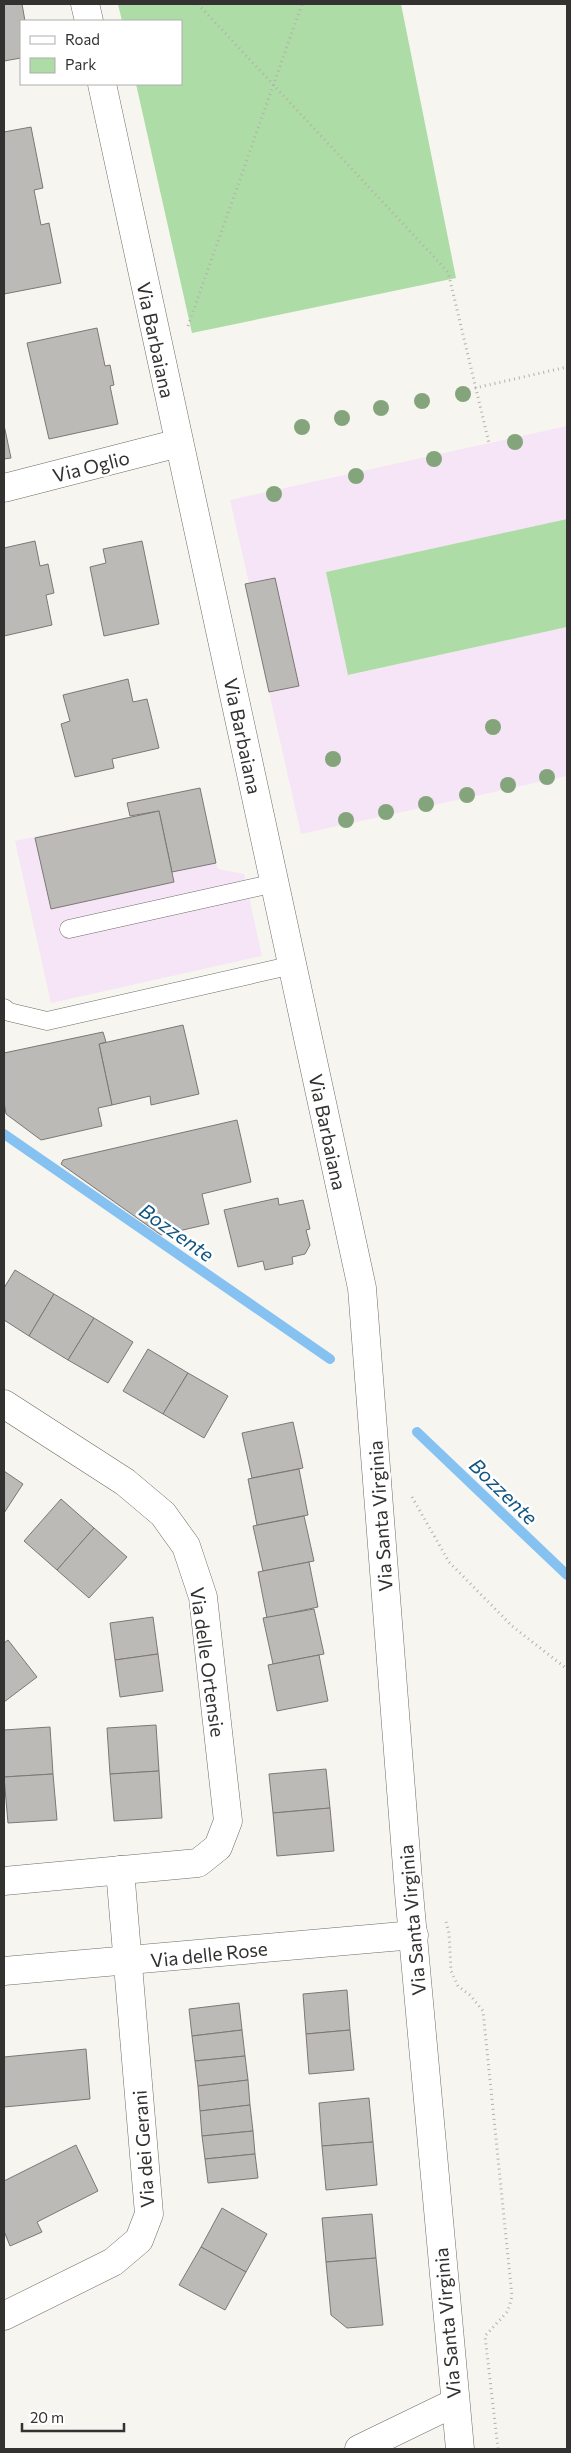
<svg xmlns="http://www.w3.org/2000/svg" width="571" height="2453" viewBox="0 0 571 2453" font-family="Commissioner,sans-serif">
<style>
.commercial{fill:#f6e5f6}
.green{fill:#aedca6}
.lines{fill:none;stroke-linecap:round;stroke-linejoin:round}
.stream{stroke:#86c2f1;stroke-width:10}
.building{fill:#bcbab6;stroke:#7b7875}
.lane-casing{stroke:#6e6c68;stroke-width:19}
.street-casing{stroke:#6e6c68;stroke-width:29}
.path{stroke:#b2b1ad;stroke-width:3;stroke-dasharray:1 4;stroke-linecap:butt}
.lane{stroke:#fff;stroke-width:18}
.street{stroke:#fff;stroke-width:28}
.tree{fill:#84a57c}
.labels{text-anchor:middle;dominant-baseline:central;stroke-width:5;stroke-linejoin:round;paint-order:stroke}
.street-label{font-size:19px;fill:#333230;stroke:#fff}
.water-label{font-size:20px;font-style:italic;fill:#115682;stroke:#fff}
</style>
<rect width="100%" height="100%" fill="#f7f5f0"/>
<g class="commercial">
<path d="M567,426V519L326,572L349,675L567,627V776L301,834L269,692L299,686L275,578L249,583L230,500Z"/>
<path d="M159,811L172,872L216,863L218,869L244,874L262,956L51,1003L15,841Z"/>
</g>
<g class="green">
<path d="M118,4H401L456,278L192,333L136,84H181V21H122Z"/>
<path d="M567,519V627L348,675L326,572Z"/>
</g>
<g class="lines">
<g class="stream">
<path d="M4,1134L330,1359"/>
<path d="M417,1432L567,1575"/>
</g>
</g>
<g class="building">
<path d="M4,4H22L25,21H21V58L4,61Z"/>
<path d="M31,127L43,188L34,190L41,225L49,223L61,283L4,294V132Z"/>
<path d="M97,328L105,366L110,365L114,385L110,386L118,424L49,439L27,343Z"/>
<path d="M4,425L11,458L4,459Z"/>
<path d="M35,541L40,566L48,564L54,593L46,595L52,625L4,636V548Z"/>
<path d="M142,541L159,624L104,636L90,567L106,563L103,549Z"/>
<path d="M275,578L299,686L269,692L245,584Z"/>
<path d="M128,679L133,702L147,699L159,748L112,759L114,768L75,777L61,724L70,721L63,695Z"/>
<path d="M200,788L216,863L172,872L159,811L130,816L127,803Z"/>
<path d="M159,811L174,882L51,909L35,838Z"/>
<path d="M183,1025L199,1094L151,1105L150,1096L112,1105L99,1044Z"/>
<path d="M103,1032L106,1042L99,1044L112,1105L98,1108L102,1126L41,1140L6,1114L4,1102V1053Z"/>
<path d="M237,1120L251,1182L202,1194L209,1224L161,1235L61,1164L63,1160Z"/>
<path d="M278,1198L279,1205L303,1200L310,1229L306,1230L310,1245L305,1254L292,1257L293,1264L265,1270L263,1261L238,1267L224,1210Z"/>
<path d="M15,1270L54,1294L29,1336L4,1320V1288Z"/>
<path d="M54,1294L94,1318L68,1360L29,1336Z"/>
<path d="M94,1318L133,1342L108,1383L68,1360Z"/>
<path d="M148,1349L188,1373L163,1414L123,1391Z"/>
<path d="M188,1373L228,1396L204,1438L163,1414Z"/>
<path d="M293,1422L303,1468L252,1478L242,1433Z"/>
<path d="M299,1469L308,1515L257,1525L248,1479Z"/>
<path d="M4,1471L23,1484L4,1513Z"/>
<path d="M61,1499L94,1528L57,1570L24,1541Z"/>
<path d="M304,1516L314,1561L263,1571L253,1526Z"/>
<path d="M94,1528L127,1557L89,1598L57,1570Z"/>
<path d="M309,1562L318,1607L267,1618L258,1572Z"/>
<path d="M314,1609L324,1654L273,1664L263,1618Z"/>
<path d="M153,1617L158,1654L115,1660L110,1623Z"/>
<path d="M8,1640L37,1677L4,1702V1643Z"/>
<path d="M158,1654L163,1691L120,1697L115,1660Z"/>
<path d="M319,1655L328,1701L277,1711L268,1665Z"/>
<path d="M156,1725L159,1771L110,1774L107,1728Z"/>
<path d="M50,1727L53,1774L4,1777V1730Z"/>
<path d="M326,1769L330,1808L273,1813L269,1774Z"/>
<path d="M159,1771L162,1818L114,1821L110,1774Z"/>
<path d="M53,1774L57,1820L8,1823L4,1777Z"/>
<path d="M330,1808L334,1851L277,1856L273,1813Z"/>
<path d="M347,1990L350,2030L306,2034L303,1994Z"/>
<path d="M239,2003L242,2030L192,2036L189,2009Z"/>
<path d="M242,2030L245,2056L195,2061L192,2036Z"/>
<path d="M350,2030L354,2070L309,2074L306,2034Z"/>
<path d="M86,2049L90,2099L4,2107V2057Z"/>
<path d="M245,2056L248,2080L198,2086L195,2061Z"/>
<path d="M248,2080L250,2105L200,2111L198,2086Z"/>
<path d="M369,2098L373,2142L322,2146L319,2103Z"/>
<path d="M250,2105L253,2131L202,2136L200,2111Z"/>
<path d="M253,2131L255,2154L205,2159L202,2136Z"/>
<path d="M373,2142L377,2185L326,2190L322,2146Z"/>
<path d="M76,2145L98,2191L37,2222L42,2232L10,2246L4,2231V2181Z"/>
<path d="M255,2154L258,2178L208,2183L205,2159Z"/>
<path d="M222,2208L267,2234L246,2272L201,2247Z"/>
<path d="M372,2214L376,2258L326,2262L322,2218Z"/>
<path d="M201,2247L246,2272L225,2310L179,2285Z"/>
<path d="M376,2258L383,2325L347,2328L331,2315L326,2262Z"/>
</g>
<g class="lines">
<g class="lane-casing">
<g id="lane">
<path d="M69,929L275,883"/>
<path d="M4,1008L9,1012L47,1021L293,965"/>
</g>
</g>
<g class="street-casing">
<g id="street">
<path d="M85,4L89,21"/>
<path d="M102,84L362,1288L409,1893L460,2449"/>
<path d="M4,488L179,443"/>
<path d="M4,1404L125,1482L163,1514L186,1546L203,1597L228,1821L218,1847L198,1863L4,1881"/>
<path d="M4,1971L414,1935"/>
<path d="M4,2316L113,2262L139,2240L149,2214L120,1870"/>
<path d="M359,2449L454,2403"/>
</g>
</g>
<g class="path">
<path d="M198,4L448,272L489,443"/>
<path d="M188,326L302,4"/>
<path d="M475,388L567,367"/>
<path d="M412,1497L449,1562L512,1626L567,1669"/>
<path d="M446,1922L449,1933L451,1971L458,1986L470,1995L483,2011L512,2296L508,2311L485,2336L498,2449"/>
</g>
<use href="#lane" class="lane"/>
<use href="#street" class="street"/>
</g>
<g class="tree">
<circle cx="463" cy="394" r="8"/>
<circle cx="422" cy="401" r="8"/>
<circle cx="381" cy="408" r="8"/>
<circle cx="342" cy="418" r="8"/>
<circle cx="302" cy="427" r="8"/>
<circle cx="515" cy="442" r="8"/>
<circle cx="434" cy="459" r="8"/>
<circle cx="356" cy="476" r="8"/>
<circle cx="274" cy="494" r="8"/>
<circle cx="493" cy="727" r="8"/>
<circle cx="333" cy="759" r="8"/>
<circle cx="547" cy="777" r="8"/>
<circle cx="508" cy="785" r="8"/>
<circle cx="467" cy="795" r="8"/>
<circle cx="426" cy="804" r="8"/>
<circle cx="386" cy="812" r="8"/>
<circle cx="346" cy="820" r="8"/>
</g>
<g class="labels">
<g class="street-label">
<text transform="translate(156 340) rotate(78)">Via Barbaiana</text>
<text transform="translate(91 466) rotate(-14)">Via Oglio</text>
<text transform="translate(243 736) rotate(78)">Via Barbaiana</text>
<text transform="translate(328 1132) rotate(78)">Via Barbaiana</text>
<text transform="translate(380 1516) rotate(-94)">Via Santa Virginia</text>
<text transform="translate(208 1662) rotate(82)">Via delle Ortensie</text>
<text transform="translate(412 1920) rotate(-95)">Via Santa Virginia</text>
<text transform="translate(209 1954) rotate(-6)">Via delle Rose</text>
<text transform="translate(143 2149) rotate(-94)">Via dei Gerani</text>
<text transform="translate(447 2323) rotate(-95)">Via Santa Virginia</text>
</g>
<g class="water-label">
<text transform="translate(177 1232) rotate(35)">Bozzente</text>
<text transform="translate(504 1491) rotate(44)">Bozzente</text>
</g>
</g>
<rect width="571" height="2453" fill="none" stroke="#333230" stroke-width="10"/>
<rect x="20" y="20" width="162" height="65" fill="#ffffff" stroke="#adadac"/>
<rect x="30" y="36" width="25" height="8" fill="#ffffff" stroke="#adadac"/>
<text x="65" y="45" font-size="15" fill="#333230">Road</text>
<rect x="30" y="58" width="25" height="15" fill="#aedca6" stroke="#adadac"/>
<text x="65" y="70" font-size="15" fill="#333230">Park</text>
<path d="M22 2423v8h102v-8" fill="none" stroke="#333230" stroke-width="2.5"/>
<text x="30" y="2423" font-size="15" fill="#333230" stroke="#ffffff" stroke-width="4" paint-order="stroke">20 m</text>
</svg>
